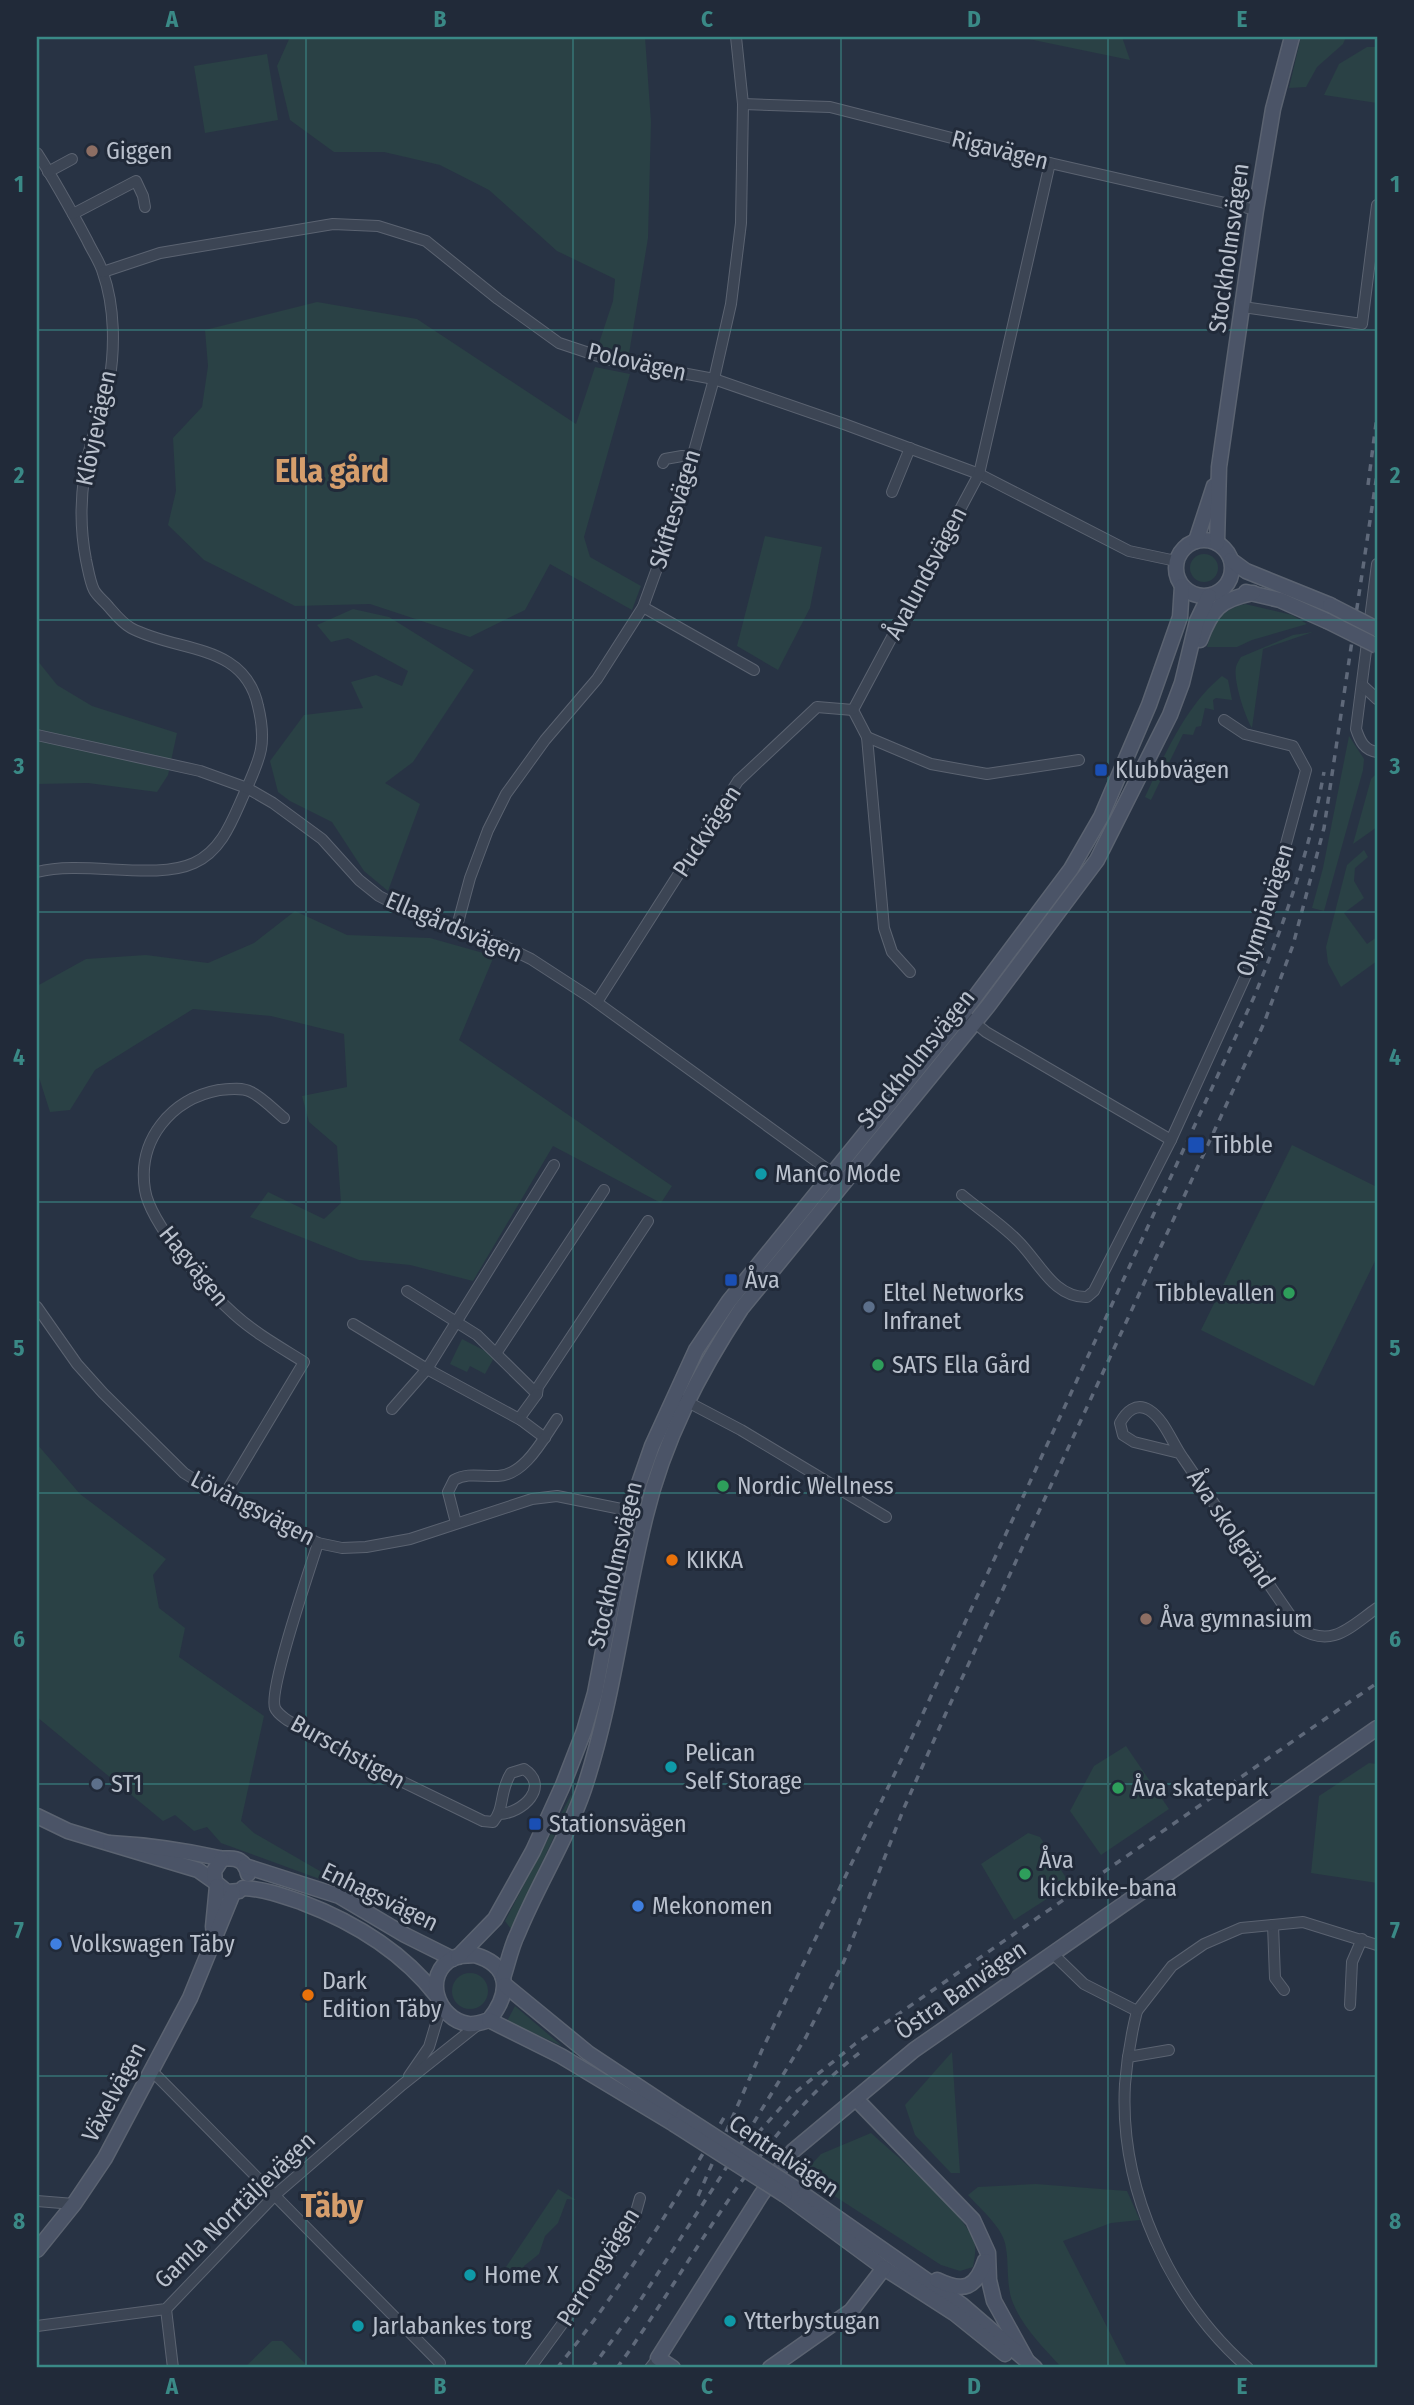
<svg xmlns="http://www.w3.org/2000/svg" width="1414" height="2405" viewBox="0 0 1414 2405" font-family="'Fira Sans Condensed',sans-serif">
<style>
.green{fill:#2a4145}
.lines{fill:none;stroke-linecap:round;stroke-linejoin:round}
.street-casing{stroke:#5b6371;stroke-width:12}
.secondary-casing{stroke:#5b6371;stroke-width:17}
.street{stroke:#3c4554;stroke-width:10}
.secondary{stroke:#4b5467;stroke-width:14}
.rail{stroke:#5f697a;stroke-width:3.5;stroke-dasharray:7 7;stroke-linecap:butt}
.secondary-bridge-casing{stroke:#5b6371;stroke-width:17;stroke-linecap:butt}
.secondary-bridge{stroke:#4b5467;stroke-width:14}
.grid{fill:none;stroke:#3a8986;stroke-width:2;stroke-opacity:0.55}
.education-dot{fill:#8d6e63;stroke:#212a39;stroke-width:2.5}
.transit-dot{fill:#1a4fb4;stroke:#212a39;stroke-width:2.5}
.culture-dot{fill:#0f9aa8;stroke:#212a39;stroke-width:2.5}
.leisure-dot{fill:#2e9e5b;stroke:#212a39;stroke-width:2.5}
.service-dot{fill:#5c6f8a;stroke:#212a39;stroke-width:2.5}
.food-dot{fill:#e8710a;stroke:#212a39;stroke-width:2.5}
.shop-dot{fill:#3f7fe0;stroke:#212a39;stroke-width:2.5}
.labels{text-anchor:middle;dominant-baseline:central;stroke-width:6;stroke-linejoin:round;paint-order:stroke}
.street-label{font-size:24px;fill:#bac1cd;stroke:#212a39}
.poi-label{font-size:24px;fill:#bac1cd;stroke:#212a39;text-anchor:start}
.district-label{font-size:32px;font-weight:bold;fill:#d69e6c;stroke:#212a39}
.neatline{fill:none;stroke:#3a8986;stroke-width:2.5}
.grid-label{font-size:23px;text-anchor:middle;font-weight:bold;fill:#3a8986}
</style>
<rect width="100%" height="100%" fill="#283344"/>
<g class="green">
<path d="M290,37H645L651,122L648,238L629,354L598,346L613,301L615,279L557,251L489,190L440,165L384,152H334L290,120L277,66Z"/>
<path d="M1019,37H1122L1130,60Z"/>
<path d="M1301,37H1346L1343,44L1317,67L1306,87L1289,88Z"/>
<path d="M1367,47H1377V103L1324,95L1339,64Z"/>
<path d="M267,54L278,120L205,133L194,66Z"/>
<path d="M317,302L417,319L576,424L595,367L630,374L584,537L590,557L641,586L632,610L550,564L525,610L470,637L370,604L295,606L204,560L168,525L176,491L173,438L202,407L208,366L205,330Z"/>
<path d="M765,536L822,547L810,608L778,670L737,646Z"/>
<circle cx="1204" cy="568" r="14"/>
<path d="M1245,604L1292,615L1307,624L1252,640L1237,647H1207C1215,622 1218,611 1245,604Z"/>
<path d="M353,609L389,617L474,670L413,762L385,783L420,804L388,891L364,871L332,822L290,801L278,792L270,761L304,715L363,708L351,682L376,675L402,686L408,671L348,638L331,642L317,625Z"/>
<path d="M1313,632L1263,649L1252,728C1245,717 1233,680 1236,667C1237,663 1239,660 1241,657L1293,635Z"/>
<path d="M37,660L57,685L92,706L177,733L168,775L157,792L88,783L37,784Z"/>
<path d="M1222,676L1228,680L1232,700L1216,698L1213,700L1214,710L1205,708L1201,726L1196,727L1193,735L1183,734L1151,800L1145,797C1164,756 1186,705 1222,676Z"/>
<path d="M1349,736L1364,759L1363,770L1324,911L1312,908L1323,868Z"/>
<path d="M1377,773V827L1353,844L1371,779Z"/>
<path d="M1364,850L1368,857L1355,868L1354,881L1364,898L1344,913L1367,944L1377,937V961L1341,987L1328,963L1326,947L1347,865Z"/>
<path d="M295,911L347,935L430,938L494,956L459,1040L672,1186L661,1203L553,1146L473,1281L410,1265L359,1260L250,1217L268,1192L324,1219L341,1203L337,1146L309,1122L302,1096L347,1087L344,1034L271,1016L193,1009L95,1070L70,1110L50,1112L37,1071V986L86,959L146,955L208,963L254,943Z"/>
<path d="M1292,1145L1377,1187V1257L1314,1386L1201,1330Z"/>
<path d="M462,1339L495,1356L485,1374L470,1366L467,1372L450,1364Z"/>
<path d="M37,1444L80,1494L166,1559L153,1575L159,1608L185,1628L179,1657L264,1716L241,1821L254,1833L358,1893L221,1843L207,1827L194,1831L175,1815L163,1821L37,1717Z"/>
<path d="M1126,1746L1169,1809L1101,1855L1070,1811L1094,1766Z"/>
<path d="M1369,1763L1377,1764V1883L1311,1873L1319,1796Z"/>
<path d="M571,1795L573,1796L511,1929L505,1921Z"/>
<path d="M1028,1833L1040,1837L1070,1884L1014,1920L981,1864Z"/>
<circle cx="470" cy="1991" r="18"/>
<path d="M515,2006L562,2046L507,2021Z"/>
<path d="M952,2052L960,2173H951L915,2135L905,2105Z"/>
<path d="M871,2133C894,2154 970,2216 975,2245C976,2252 974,2261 973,2267L960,2271L941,2265L802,2175L821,2154Z"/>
<path d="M1036,2184L1127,2191L1140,2220L1111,2223L1063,2241L1128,2368H1062C1044,2348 1023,2328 1013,2303C1006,2286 1009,2266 1006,2248C1004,2228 981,2210 968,2195L978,2187Z"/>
<path d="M558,2189L576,2200L567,2199L558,2223L545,2236L539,2254L524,2266L521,2282L506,2267Z"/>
<path d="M272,2341H282L310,2368H244Z"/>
</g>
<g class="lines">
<g class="street-casing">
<g id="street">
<path d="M743,104L830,107L1050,163L1256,210"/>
<path d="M37,153C55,181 71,210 87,240C92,251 100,262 103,273C115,307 115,349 109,383C105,402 97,421 92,439C81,479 78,519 86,560C88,569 90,582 94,590C97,596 104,601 108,606C115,614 122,623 131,628C178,653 244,642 258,706C267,743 261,757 245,792C233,818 223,850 194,863C155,881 84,860 37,872"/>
<path d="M48,172L72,159"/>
<path d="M73,214L136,181L143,196L145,207"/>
<path d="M103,272L160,253L333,224L378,226L426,241L498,299L559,343L607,359L714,379L844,424L979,474L1129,551L1176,561"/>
<path d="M1243,307L1362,324L1377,205"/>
<path d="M663,463L665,459L682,456L692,458"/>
<path d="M892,492L910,448"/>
<path d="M1377,564L1356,729C1360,741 1364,750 1377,752"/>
<path d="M643,607L754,670"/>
<path d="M1362,685L1377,699"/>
<path d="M37,735L200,771L247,788L273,803L322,839L359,880L379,896L418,916L502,945L531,959L588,996L838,1177"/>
<path d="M867,737L931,764L987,774L1079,760"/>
<path d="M456,930L470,878L488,830L506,794L545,740L597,679L643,607L676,516L714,379L731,304L741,223L743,104L736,37"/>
<path d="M910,972L892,952L884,928L867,737L853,710L979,474L1050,163"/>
<path d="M597,1002L738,781L817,707L853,710"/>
<path d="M963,1013L986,1032L1171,1140"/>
<path d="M962,1195C980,1210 1001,1224 1017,1240C1039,1261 1053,1298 1087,1297L1094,1291L1171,1140L1257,951L1306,770L1293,746L1245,734L1224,720"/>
<path d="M407,1291L477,1335L537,1394L538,1387L648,1221"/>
<path d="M37,1307L77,1364L103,1393L184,1473L223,1497L318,1543L342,1548L366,1547L410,1539L532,1499L557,1496L646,1514"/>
<path d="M353,1324L427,1369L521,1420V1416L537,1394"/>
<path d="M497,1352L604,1190"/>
<path d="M684,1400L741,1430L886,1517"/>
<path d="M392,1409L427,1369L554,1165"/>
<path d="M521,1420L545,1438"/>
<path d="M1179,1453L1134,1442L1123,1435L1120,1423C1126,1412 1136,1402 1149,1410C1165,1420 1172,1443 1183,1458C1222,1515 1260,1572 1299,1628C1332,1649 1350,1627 1377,1608"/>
<path d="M223,1497L304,1362C280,1347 255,1333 234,1314C208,1291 150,1223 145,1190C137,1140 171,1099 219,1090C229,1089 242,1087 251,1092C262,1097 274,1110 284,1118"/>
<path d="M456,1523L448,1492L454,1480C468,1472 482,1477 498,1476C525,1475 543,1439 557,1419"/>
<path d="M318,1543C310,1569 268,1690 275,1708C277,1713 283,1717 287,1720L368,1765L483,1821L493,1822C505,1808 499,1792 511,1773L524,1769C551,1787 522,1813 500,1814"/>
<path d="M1273,1925L1275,1978L1284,1990"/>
<path d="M1052,1953L1084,1984L1137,2011C1131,2035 1127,2059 1125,2084C1119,2189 1170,2300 1248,2368"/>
<path d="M1350,2005L1352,1962L1362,1939"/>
<path d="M1137,2011L1172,1966L1204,1944L1241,1928L1303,1922L1377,1945"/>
<path d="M1128,2057L1169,2050"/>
<path d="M151,2070L440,2363"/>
<path d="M409,2076L429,2047L441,2007"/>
<path d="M37,2201L74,2204"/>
<path d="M166,2309L173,2368"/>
<path d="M37,2326L166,2309L275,2195L402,2085L480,2023"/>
<path d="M530,2368L579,2301L634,2219L640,2198"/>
<path d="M650,2368L658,2358"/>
</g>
</g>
<g class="secondary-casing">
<g id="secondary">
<circle cx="1204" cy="568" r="28"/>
<path d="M1196,541L1214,486"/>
<path d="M1217,543L1219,467L1256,210L1273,109L1292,37"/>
<path d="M1231,560L1246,571L1330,605"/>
<path d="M1246,592L1280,600L1327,621"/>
<path d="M1200,640C1212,608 1220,600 1253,593"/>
<path d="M37,1816L68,1831L198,1870L215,1882"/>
<path d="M110,1843C147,1845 182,1850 219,1858C226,1860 233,1856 240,1861C245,1864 247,1869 248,1874"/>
<path d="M222,1859L214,1871L215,1882L227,1892L239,1891"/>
<path d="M245,1866L339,1896L405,1935L453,1959"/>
<path d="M243,1888C264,1889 281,1895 301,1902C354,1922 402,1951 437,1996"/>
<path d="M213,1927L217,1886"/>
<path d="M475,1955C512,1966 510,1994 489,2020C483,2022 475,2025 468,2024C437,2019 422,1975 453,1958C459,1955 468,1956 475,1955Z"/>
<path d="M458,1957L495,1919L533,1851L563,1785L584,1731L595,1693L630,1509L652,1446L696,1350L729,1301L963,1013L1071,869L1101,817L1149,705L1180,617L1182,586"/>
<path d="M503,1978C508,1963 511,1947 518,1933C538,1884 567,1839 584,1789C614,1699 623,1605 646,1515C664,1440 699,1373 741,1309L988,1006L1097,860L1170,715L1182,683L1197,621L1209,596"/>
<path d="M505,1985L588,2053L683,2116"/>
<path d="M489,2020L561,2056L674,2124"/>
<path d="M856,2099L973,2220L988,2253L989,2280L994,2301L1026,2359"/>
<path d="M793,2187L962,2305L1035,2368"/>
<path d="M785,2195L884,2268L954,2313L1005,2354"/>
<path d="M37,2250L74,2204L105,2158L190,1998L233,1893"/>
<path d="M937,2280C964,2293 976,2288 985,2261"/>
<path d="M673,2368L658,2358L761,2195L793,2151L914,2050L1377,1728"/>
<path d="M770,2368L851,2311L884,2268"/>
</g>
</g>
<use href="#street" class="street"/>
<use href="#secondary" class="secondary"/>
<g class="rail">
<path d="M1368,485L1377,416"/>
<path d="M758,2133L792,2095L855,2044L1377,1683"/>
<path d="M698,2196L762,2050L907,1748L1254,997C1284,924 1310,850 1324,772"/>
<path d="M557,2368C621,2289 675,2203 726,2114"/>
<path d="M592,2368L634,2310L723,2173L806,2037L844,1961L904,1808L946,1713L1264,1023L1293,945L1324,828L1377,474"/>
<path d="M617,2368C695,2260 755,2133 863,2050"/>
</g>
<g class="secondary-bridge-casing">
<g id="secondary-bridge">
<path d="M1330,605L1377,629"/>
<path d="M1327,621L1377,646"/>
<path d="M683,2116L793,2187"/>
<path d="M674,2124L785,2195"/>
</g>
</g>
<use href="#secondary-bridge" class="secondary-bridge"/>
</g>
<path class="grid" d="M306,37V2368M573,37V2368M841,37V2368M1108,37V2368M37,330H1377M37,620H1377M37,912H1377M37,1202H1377M37,1493H1377M37,1784H1377M37,2076H1377"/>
<g class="education-dot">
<circle cx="92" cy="151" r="7"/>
<circle cx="1146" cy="1619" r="7"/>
</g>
<g class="transit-dot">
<rect x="1094" y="763" width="14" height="14" rx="3.5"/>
<rect x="1187" y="1136" width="18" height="18" rx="3.5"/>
<rect x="724" y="1273" width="14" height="14" rx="3.5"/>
<rect x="528" y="1817" width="14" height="14" rx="3.5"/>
</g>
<g class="culture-dot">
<circle cx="761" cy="1174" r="7"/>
<circle cx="671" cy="1767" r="7"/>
<circle cx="470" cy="2275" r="7"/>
<circle cx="730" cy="2321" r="7"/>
<circle cx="358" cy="2326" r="7"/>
</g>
<g class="leisure-dot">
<circle cx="1289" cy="1293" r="7"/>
<circle cx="878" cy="1365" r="7"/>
<circle cx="723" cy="1486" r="7"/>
<circle cx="1118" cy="1788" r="7"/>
<circle cx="1025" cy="1874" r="7"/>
</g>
<g class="service-dot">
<circle cx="869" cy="1307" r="7"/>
<circle cx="97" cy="1784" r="7"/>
</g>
<g class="food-dot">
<circle cx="672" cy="1560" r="7"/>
<circle cx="308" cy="1995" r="7"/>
</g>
<g class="shop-dot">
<circle cx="638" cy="1906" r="7"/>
<circle cx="56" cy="1944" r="7"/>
</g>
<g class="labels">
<g class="street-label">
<text transform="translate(1000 150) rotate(14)">Rigavägen</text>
<text transform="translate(1229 248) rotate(-82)">Stockholmsvägen</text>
<text transform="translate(637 362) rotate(13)">Polovägen</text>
<text transform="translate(96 428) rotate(-78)">Klövjevägen</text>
<text transform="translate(675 509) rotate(-73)">Skiftesvägen</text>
<text transform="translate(926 573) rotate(-62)">Åvalundsvägen</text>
<text transform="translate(707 831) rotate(-57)">Puckvägen</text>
<text transform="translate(1265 910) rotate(-72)">Olympiavägen</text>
<text transform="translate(454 927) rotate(23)">Ellagårdsvägen</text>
<text transform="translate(916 1059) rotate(-51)">Stockholmsvägen</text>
<text transform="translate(194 1266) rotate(51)">Hagvägen</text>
<text transform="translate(253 1508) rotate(27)">Lövängsvägen</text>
<text transform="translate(1231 1529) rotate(56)">Åva skolgränd</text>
<text transform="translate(615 1565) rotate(-77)">Stockholmsvägen</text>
<text transform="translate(348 1752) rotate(29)">Burschstigen</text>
<text transform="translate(380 1897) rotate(26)">Enhagsvägen</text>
<text transform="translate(961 1990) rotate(-35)">Östra Banvägen</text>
<text transform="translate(114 2092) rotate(-62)">Växelvägen</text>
<text transform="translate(784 2156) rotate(34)">Centralvägen</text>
<text transform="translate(235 2210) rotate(-44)">Gamla Norrtäljevägen</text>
<text transform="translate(598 2267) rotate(-58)">Perrongvägen</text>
</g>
<g class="poi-label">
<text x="106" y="151">Giggen</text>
<text x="1115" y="770">Klubbvägen</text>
<text x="1212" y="1145">Tibble</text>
<text x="775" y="1174">ManCo Mode</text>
<text x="745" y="1280">Åva</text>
<text x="883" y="1293">Eltel Networks<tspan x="883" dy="28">Infranet</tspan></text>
<text x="1275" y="1293" text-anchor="end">Tibblevallen</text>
<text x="892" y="1365">SATS Ella Gård</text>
<text x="737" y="1486">Nordic Wellness</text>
<text x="686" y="1560">KIKKA</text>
<text x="1160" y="1619">Åva gymnasium</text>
<text x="685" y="1753">Pelican<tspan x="685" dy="28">Self Storage</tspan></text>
<text x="111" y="1784">ST1</text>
<text x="1132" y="1788">Åva skatepark</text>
<text x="549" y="1824">Stationsvägen</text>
<text x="1039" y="1860">Åva<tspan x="1039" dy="28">kickbike-bana</tspan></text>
<text x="652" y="1906">Mekonomen</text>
<text x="70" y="1944">Volkswagen Täby</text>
<text x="322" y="1981">Dark<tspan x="322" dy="28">Edition Täby</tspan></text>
<text x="484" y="2275">Home X</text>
<text x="744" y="2321">Ytterbystugan</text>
<text x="372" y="2326">Jarlabankes torg</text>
</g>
<g class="district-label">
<text x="332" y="471">Ella gård</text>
<text x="332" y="2206">Täby</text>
</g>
</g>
<rect width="1414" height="2405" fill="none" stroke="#212a39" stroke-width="77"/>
<rect x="38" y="38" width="1338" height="2328" class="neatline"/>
<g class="grid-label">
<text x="172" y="27">A</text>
<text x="440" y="27">B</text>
<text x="707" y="27">C</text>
<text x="974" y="27">D</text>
<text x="1242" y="27">E</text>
<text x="19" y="192">1</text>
<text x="1395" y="192">1</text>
<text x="19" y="483">2</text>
<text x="1395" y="483">2</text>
<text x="19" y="774">3</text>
<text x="1395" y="774">3</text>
<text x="19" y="1065">4</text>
<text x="1395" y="1065">4</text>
<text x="19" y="1356">5</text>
<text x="1395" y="1356">5</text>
<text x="19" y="1647">6</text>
<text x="1395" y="1647">6</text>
<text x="19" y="1938">7</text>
<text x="1395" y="1938">7</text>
<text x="19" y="2229">8</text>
<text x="1395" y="2229">8</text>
<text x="172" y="2394">A</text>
<text x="440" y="2394">B</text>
<text x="707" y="2394">C</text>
<text x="974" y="2394">D</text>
<text x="1242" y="2394">E</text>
</g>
</svg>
